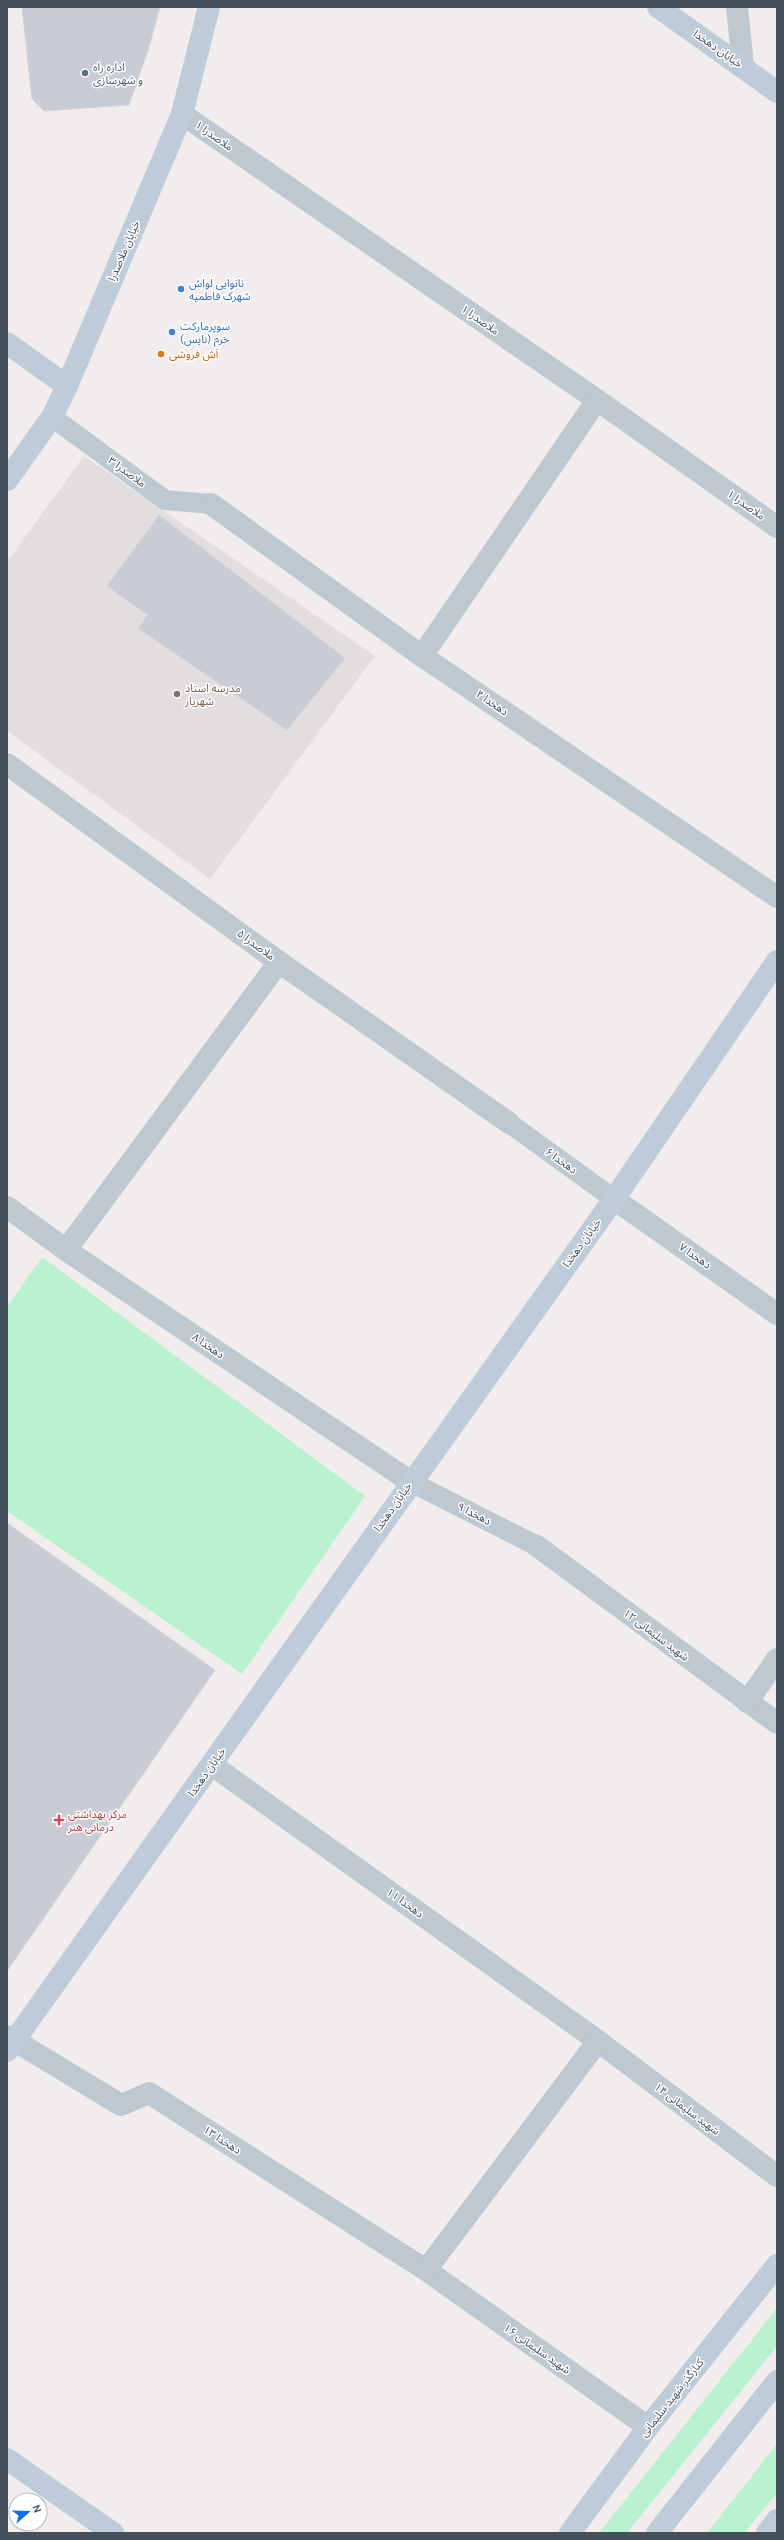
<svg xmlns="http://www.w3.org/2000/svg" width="784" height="2540" viewBox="0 0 784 2540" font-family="Karla,'Noto Sans Arabic',sans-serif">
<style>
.education{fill:#e2dedf}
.green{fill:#b8f2ce}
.building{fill:#c9ccd4;stroke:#d1d4da}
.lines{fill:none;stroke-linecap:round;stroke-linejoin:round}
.lane{stroke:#bdc8d1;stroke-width:20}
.street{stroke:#bdc8d1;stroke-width:22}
.secondary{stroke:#becbd8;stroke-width:22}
.service-dot{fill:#5c6f8a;stroke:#fff;stroke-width:1.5}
.shop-dot{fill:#3f7fe0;stroke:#fff;stroke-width:1.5}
.food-dot{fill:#e8710a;stroke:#fff;stroke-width:1.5}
.education-dot{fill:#8d6e63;stroke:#fff;stroke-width:1.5}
.health-dot{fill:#e0444e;stroke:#fff;stroke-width:1.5}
.labels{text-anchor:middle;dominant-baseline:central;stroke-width:3;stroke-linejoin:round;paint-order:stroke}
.street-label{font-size:11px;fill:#44515d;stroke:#fff}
.service-label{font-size:11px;fill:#4e5e75;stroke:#fff;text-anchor:start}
.shop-label{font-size:11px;fill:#366cbe;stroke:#fff;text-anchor:start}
.food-label{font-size:11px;fill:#c56008;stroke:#fff;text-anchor:start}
.education-label{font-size:11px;fill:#785e54;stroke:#fff;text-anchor:start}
.health-label{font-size:11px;fill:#be3a42;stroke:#fff;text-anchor:start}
</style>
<rect width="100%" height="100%" fill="#f1eded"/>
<path class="education" d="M84,456L375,656L210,879L7,731V562Z"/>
<g class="green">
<path d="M42,1257L365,1496L242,1674L7,1511V1307Z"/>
<path d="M777,2308V2346L627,2533H599Z"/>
<path d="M777,2444V2493L744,2533H707Z"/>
</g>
<g class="building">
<path d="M22,7H160L149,47L129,105L44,111L32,99Z"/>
<path d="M159,515L345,658L287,730L138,628L148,615L107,586Z"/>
<path d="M7,1523L215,1670L7,1971Z"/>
</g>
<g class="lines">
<g class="lane">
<path d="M52,417L165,500L211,504"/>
<path d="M509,1123L614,1199"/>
<path d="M411,1482L537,1546"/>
</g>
<g class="street">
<path d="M737,7L743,66"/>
<path d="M182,114L597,400L777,527"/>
<path d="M211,504L422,656L777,897"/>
<path d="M422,656L597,400"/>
<path d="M7,764L279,962L509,1123"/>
<path d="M614,1199L777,1314"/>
<path d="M7,1207L66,1250L411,1482"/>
<path d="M66,1250L279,962"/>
<path d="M537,1546L777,1723"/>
<path d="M747,1702L777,1659"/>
<path d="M212,1765L598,2041L777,2176"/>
<path d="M7,2036L121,2105L149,2093L426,2270L648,2427"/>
<path d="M426,2270L598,2041"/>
</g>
<g class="secondary">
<path d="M658,7L777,92"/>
<path d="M7,343L67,386"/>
<path d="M7,480L52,417L67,386L182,114L209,7"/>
<path d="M7,2051L614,1199L777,961"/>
<path d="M7,2459L113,2533"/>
<path d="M570,2533L648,2427L777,2265"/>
<path d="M657,2533L777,2381"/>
<path d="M767,2533L777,2520"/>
</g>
</g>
<circle class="service-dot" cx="85" cy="73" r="4"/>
<g class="shop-dot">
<circle cx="181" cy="289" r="4"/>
<circle cx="172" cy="332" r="4"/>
</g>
<circle class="food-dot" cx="161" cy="354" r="4"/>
<circle class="education-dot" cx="177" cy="694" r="4"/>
<path class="health-dot" d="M57 1814h4v4h4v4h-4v4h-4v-4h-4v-4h4z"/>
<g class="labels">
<g class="street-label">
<text transform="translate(718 49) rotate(35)">خیابان دهخدا</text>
<text transform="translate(214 136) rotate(35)">ملاصدرا ۱</text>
<text transform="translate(124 251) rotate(-67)">خیابان ملاصدرا</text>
<text transform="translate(480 320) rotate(35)">ملاصدرا ۱</text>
<text transform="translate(127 472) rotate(36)">ملاصدرا ۳</text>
<text transform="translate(746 505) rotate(35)">ملاصدرا ۱</text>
<text transform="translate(492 703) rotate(34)">دهخدا ۴</text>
<text transform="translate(256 945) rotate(36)">ملاصدرا ۵</text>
<text transform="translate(561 1161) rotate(36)">دهخدا ۶</text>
<text transform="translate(582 1243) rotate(-54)">خیابان دهخدا</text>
<text transform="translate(695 1256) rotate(35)">دهخدا ۷</text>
<text transform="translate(208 1346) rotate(34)">دهخدا ۸</text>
<text transform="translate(393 1507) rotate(-55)">خیابان دهخدا</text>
<text transform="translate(474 1514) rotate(27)">دهخدا ۹</text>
<text transform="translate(656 1635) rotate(37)">شهید سلیمانی ۱۲</text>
<text transform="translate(207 1772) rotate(-55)">خیابان دهخدا</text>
<text transform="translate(405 1903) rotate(36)">دهخدا ۱۱</text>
<text transform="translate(687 2109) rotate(37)">شهید سلیمانی ۱۴</text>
<text transform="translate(222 2140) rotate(33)">دهخدا ۱۳</text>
<text transform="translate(537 2349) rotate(35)">شهید سلیمانی ۱۶</text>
<text transform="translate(672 2398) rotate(-52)">کنارگذر شهید سلیمانی</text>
</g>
<g class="service-label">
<text x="93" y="67">اداره راه<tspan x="93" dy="13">و شهرسازی</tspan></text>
</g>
<g class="shop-label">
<text x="189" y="283">نانوایی لواش<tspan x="189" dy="13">شهرک فاطمیه</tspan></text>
<text x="180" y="326">سوپرمارکت<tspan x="180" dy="13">خرم (نایس)</tspan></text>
</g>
<g class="food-label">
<text x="169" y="354">آش فروشی</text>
</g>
<g class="education-label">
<text x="185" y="688">مدرسه استاد<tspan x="185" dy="13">شهریار</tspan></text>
</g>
<g class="health-label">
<text x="68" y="1814">مرکز بهداشتی<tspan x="68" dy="13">درمانی هنر</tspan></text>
</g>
</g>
<rect width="784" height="2540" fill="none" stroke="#44515d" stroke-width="16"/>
<g transform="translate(28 2512) rotate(70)"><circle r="19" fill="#ffffff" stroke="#b4b9be"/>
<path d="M0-3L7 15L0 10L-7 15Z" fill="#0a6fed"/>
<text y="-6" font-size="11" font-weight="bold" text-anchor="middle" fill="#44515d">N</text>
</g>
</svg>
